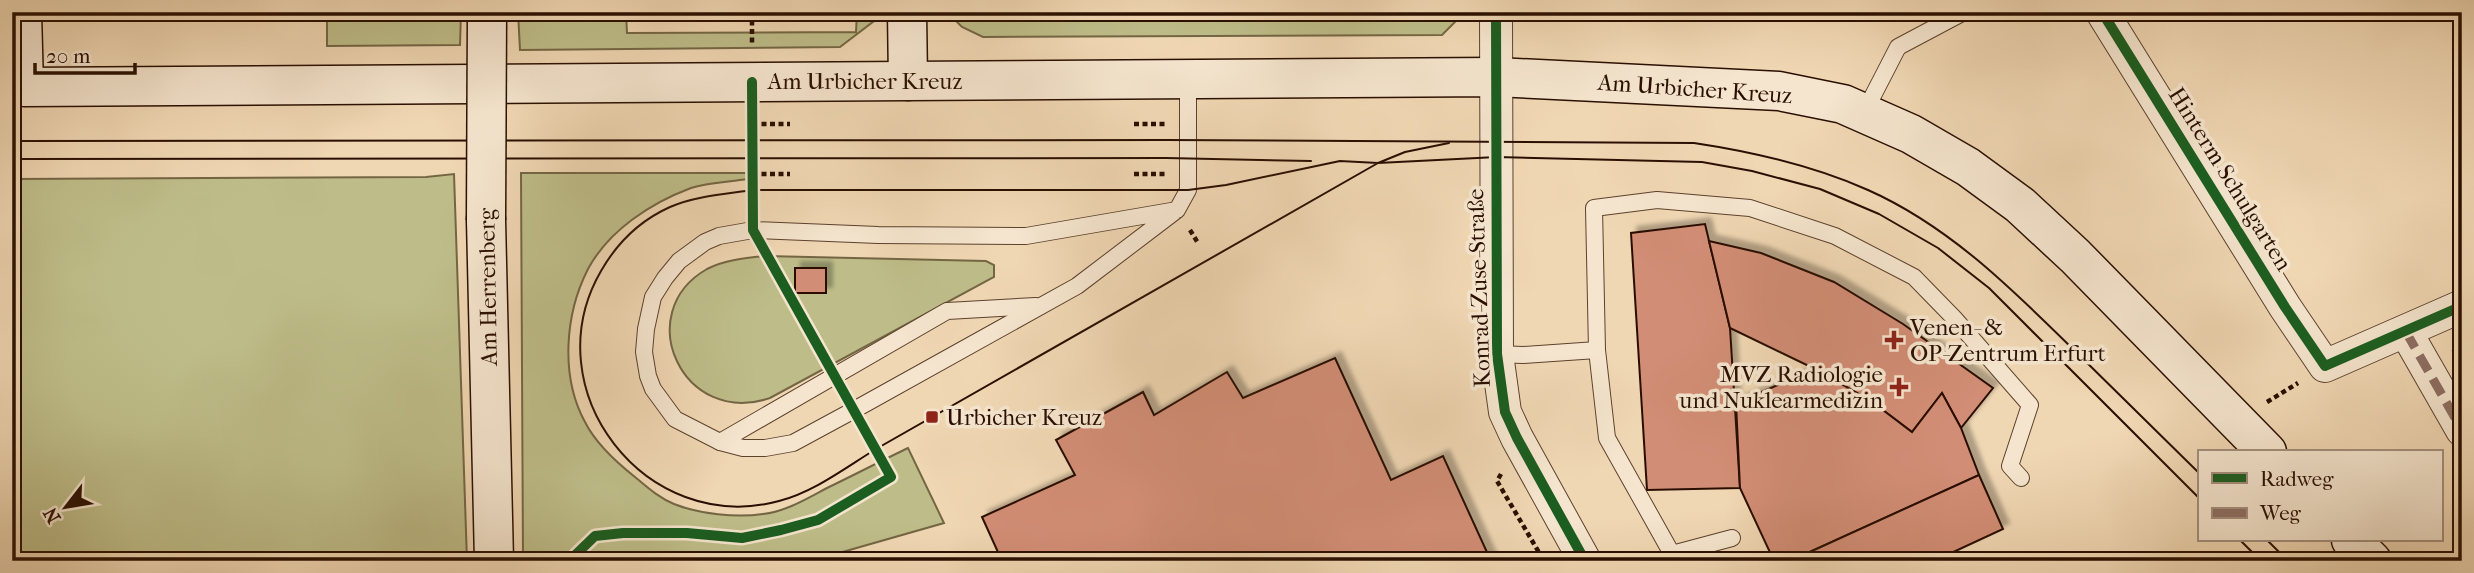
<svg xmlns="http://www.w3.org/2000/svg" width="2474" height="573" viewBox="0 0 2474 573" font-family="'IM FELL French Canon',serif">
<style>
.green{fill:#bebd89;stroke:#746644;stroke-width:2}
.building{fill:#d18d74;stroke:#2a0f00;stroke-width:2;filter:url(#shadow)}
.lines{fill:none;stroke-linecap:round;stroke-linejoin:round}
.lane-casing{stroke:#5c412d;stroke-width:18}
.street-casing{stroke:#5c412d;stroke-width:34}
.secondary-casing{stroke:#2a0f00;stroke-width:41}
.path{stroke:#2a0f00;stroke-width:4.5;stroke-dasharray:5 3.5;stroke-linecap:butt}
.lane{stroke:#f5e5ce;stroke-width:16}
.street{stroke:#f5e5ce;stroke-width:32}
.secondary{stroke:#f5e5ce;stroke-width:38}
.tram{stroke:#2a0f00;stroke-width:2}
.secondary-bridge-casing{stroke:#2a0f00;stroke-width:41;stroke-linecap:butt}
.secondary-bridge{stroke:#f5e5ce;stroke-width:38}
.quiet{stroke:#8d6e63;stroke-width:9;stroke-dasharray:18 9;stroke-linecap:butt}
.cycleway-casing{stroke:#f5e5ce;stroke-width:15}
.cycleway{stroke:#1b5e20;stroke-width:10}
.poi-dot{fill:#8f2418;stroke:#f5e5ce;stroke-width:2.5}
.labels{text-anchor:middle;dominant-baseline:central;stroke-width:7;stroke-linejoin:round;paint-order:stroke}
.street-label{font-size:23px;fill:#2a0f00;stroke:#f5e5ce}
.poi-label{font-size:23px;fill:#2a0f00;stroke:#f5e5ce;text-anchor:start}
</style>
<defs>
<filter id="shadow"><feDropShadow dx="6" dy="-6" stdDeviation="2" flood-color="#0004"/></filter>
</defs>
<rect width="100%" height="100%" fill="#f0d7b3"/>
<filter id="stains"><feTurbulence type="fractalNoise" baseFrequency=".00286" numOctaves="4"/><feColorMatrix values="0 0 0 0 .2 0 0 0 0 .09 0 0 0 0 .02 0 0 0 .5 -.17"/></filter>
<radialGradient id="worn" r=".72"><stop offset=".6" stop-color="#630" stop-opacity="0"/><stop offset="1" stop-color="#630" stop-opacity=".3"/></radialGradient>
<g class="green">
<path d="M327,12H461L460,45L327,46Z"/>
<path d="M518,12H626L627,33L856,32L857,12H882V15L840,47L520,50Z"/>
<path d="M947,12H1013L1019,16L1281,19L1288,12H1460L1455,22L1442,35L983,37L962,27Z"/>
<path d="M521,173H749L748,179C730,182 708,182 691,188C651,203 609,230 588,269C565,314 560,376 585,422C596,444 616,462 635,477C647,487 659,498 674,504C699,514 736,518 763,514C785,512 808,498 827,488C854,475 881,461 908,448L944,523L811,561H523Z"/>
<path d="M454,174L467,561H12V179L426,177Z"/>
<path d="M765,256L986,261L994,265V277L770,398C683,428 630,313 707,269C724,260 745,258 765,256Z"/>
</g>
<g class="building">
<path d="M1705,224L1730,328L1740,488L1647,490L1631,233Z"/>
<path d="M1709,241L1761,253L1834,282L1903,324L1993,388L1961,428L1942,393L1912,432L1871,401L1815,369L1730,328Z"/>
<rect x="795" y="268" width="31" height="25"/>
<path d="M2462,347V366L2453,351Z"/>
<path d="M1335,358L1391,480L1443,456L1491,561H1002L982,517L1075,475L1056,440L1143,392L1154,415L1227,372L1243,398Z"/>
<path d="M1815,369L1871,401L1912,432L1942,393L1961,428L1979,475L1790,561H1774L1740,488L1736,403Z"/>
<path d="M1979,475L2003,529L1934,561H1790Z"/>
</g>
<g class="lines">
<g class="lane-casing">
<g id="lane">
<path d="M1864,113L1898,47L1964,12"/>
<path d="M1177,210L1026,236L878,235L753,230L719,236L705,242L679,261L665,278L653,297L646,329L644,352L648,376L653,389L675,419L720,442L743,448H765L793,443L854,410L1077,286L1177,210L1188,190V79"/>
<path d="M1497,354L1523,355L1597,350"/>
<path d="M720,442L947,311L1036,306"/>
<path d="M1732,538L1672,554L1607,438L1597,350L1594,208L1657,200L1750,208L1835,236L1914,277L1954,318L2030,405L2010,466L2021,478"/>
</g>
</g>
<g class="street-casing">
<g id="street">
<path d="M1496,12L1497,354L1505,412L1517,438L1585,561"/>
<path d="M2102,12L2285,307L2325,366L2462,306"/>
<path d="M2406,332L2462,430"/>
</g>
</g>
<g class="secondary-casing">
<g id="secondary">
<path d="M22,12L24,87L1496,77L1779,91L1843,104L1911,134L1968,167L2020,205L2075,256L2267,452"/>
<path d="M907,12L908,81"/>
<path d="M486,220L494,561"/>
<path d="M2351,540L2372,561"/>
</g>
</g>
<g class="path">
<path d="M752,12V46"/>
<path d="M753,124H790"/>
<path d="M1134,124H1165"/>
<path d="M753,174H790"/>
<path d="M1134,174H1165"/>
<path d="M1190,230L1198,243"/>
<path d="M2267,402L2298,383"/>
<path d="M1501,474L1497,481L1544,561"/>
</g>
<use href="#lane" class="lane"/>
<use href="#street" class="street"/>
<use href="#secondary" class="secondary"/>
<g class="tram">
<path d="M12,141L1166,140L1694,143C1754,152 1812,165 1868,190C1949,226 2012,289 2074,350C2116,391 2157,432 2199,473"/>
<path d="M1449,143L1405,152L1378,163L876,449C845,468 814,492 779,501C646,537 532,390 601,271C617,243 641,220 670,207C695,196 726,194 753,190H1188L1226,185L1340,161L1378,163L1497,157L1702,162L1752,171L1820,189L1879,214L1938,248L1989,288L2199,498"/>
<path d="M12,159L1166,158L1311,161"/>
<path d="M2240,540L2261,561"/>
<path d="M2267,540L2288,561"/>
</g>
<g class="secondary-bridge-casing">
<path id="secondary-bridge" d="M486,220L487,12"/>
</g>
<use href="#secondary-bridge" class="secondary-bridge"/>
<path class="quiet" d="M2406,332L2462,430"/>
<g class="cycleway-casing">
<g id="cycleway">
<path d="M1496,12L1497,354L1505,412L1517,438L1585,561"/>
<path d="M2102,12L2285,307L2325,366L2462,306"/>
<path d="M569,561L595,536L623,533H687L742,538L781,530L818,520L891,477L753,230L752,82"/>
</g>
</g>
<use href="#cycleway" class="cycleway"/>
</g>
<g class="poi-dot">
<path d="M1890.5 329.5h7v7h7v7h-7v7h-7v-7h-7v-7h7z"/>
<path d="M1895.5 376.5h7v7h7v7h-7v7h-7v-7h-7v-7h7z"/>
<rect x="925" y="410" width="14" height="14" rx="3.5"/>
</g>
<g class="labels">
<g class="street-label">
<text x="865" y="81">Am Urbicher Kreuz</text>
<text transform="translate(1695 89) rotate(4)">Am Urbicher Kreuz</text>
<text transform="translate(2230 179) rotate(58)">Hinterm Schulgarten</text>
<text transform="translate(488 287) rotate(-91)">Am Herrenberg</text>
<text transform="translate(1479 288) rotate(-92)">Konrad-Zuse-Straße</text>
</g>
<g class="poi-label">
<text x="1910" y="327">Venen- &amp;<tspan x="1910" dy="26">OP-Zentrum Erfurt</tspan></text>
<text x="1883" y="374" text-anchor="end">MVZ Radiologie<tspan x="1883" dy="26">und Nuklearmedizin</tspan></text>
<text x="946" y="417">Urbicher Kreuz</text>
</g>
</g>
<rect width="2474" height="573" fill="none" stroke="#f0d7b3" stroke-width="42"/>
<rect x="14" y="14" width="2446" height="545" fill="none" stroke="#2a0f00" stroke-width="3.5"/>
<rect x="21" y="21" width="2432" height="531" fill="none" stroke="#2a0f00" stroke-width="2"/>
<rect x="2198" y="450" width="245" height="91" fill="#f5e5ce" stroke="#a48f7c" stroke-width="2"/>
<rect x="2212" y="473" width="35" height="10" fill="#1b5e20" stroke="#a48f7c" stroke-width="2"/>
<text x="2260" y="486" font-size="21" fill="#2a0f00">Radweg</text>
<rect x="2212" y="508" width="35" height="10" fill="#8d6e63" stroke="#a48f7c" stroke-width="2"/>
<text x="2260" y="520" font-size="21" fill="#2a0f00">Weg</text>
<g transform="translate(66 507) rotate(239)" stroke="#f5e5ce" stroke-width="5" paint-order="stroke">
<path d="M0-5L12 26L0 18L-12 26Z" fill="#2a0f00"/>
<text y="-10" font-size="19" font-weight="bold" text-anchor="middle" fill="#2a0f00">N</text>
</g>
<path d="M35 63v10h100v-10" fill="none" stroke="#2a0f00" stroke-width="3.5"/>
<text x="46" y="63" font-size="21" fill="#2a0f00" stroke="#f5e5ce" stroke-width="5" paint-order="stroke">20 m</text>
<rect width="100%" height="100%" filter="url(#stains)"/>
<rect width="100%" height="100%" fill="url(#worn)"/>
</svg>
